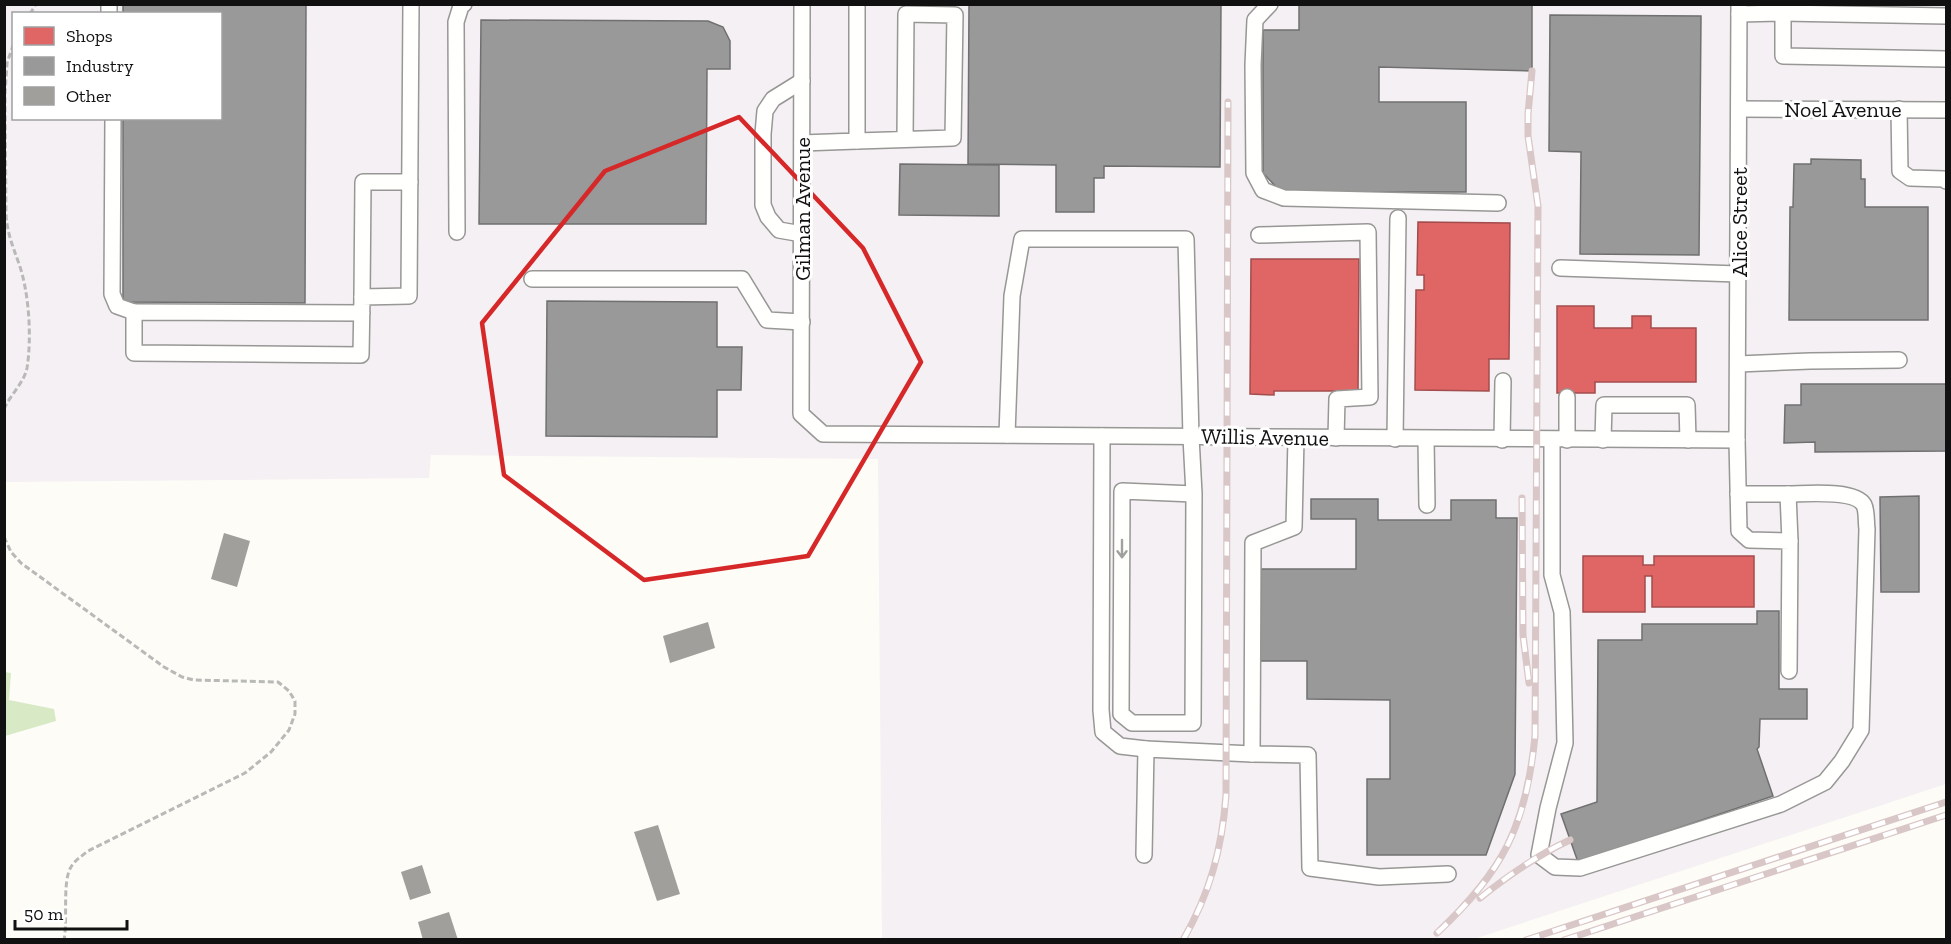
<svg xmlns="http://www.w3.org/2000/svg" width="1951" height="944" viewBox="0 0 1951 944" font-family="'Zilla Slab',serif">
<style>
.industrial{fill:#f5f0f3;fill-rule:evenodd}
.forest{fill:#d8eac5}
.shops{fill:#e06666;stroke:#a24c4c;stroke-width:1.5}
.industry{fill:#999;stroke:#707070;stroke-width:1.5}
.building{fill:#a19f9c}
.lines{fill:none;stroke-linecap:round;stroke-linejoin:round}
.minor-casing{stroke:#979795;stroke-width:18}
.path{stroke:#b9b9b8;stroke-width:3;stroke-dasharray:6 3;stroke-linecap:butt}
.minor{stroke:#fffffe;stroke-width:15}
.rail-casing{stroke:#d9c6c7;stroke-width:7}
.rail{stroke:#fff;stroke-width:4.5;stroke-dasharray:14;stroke-linecap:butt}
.oneway{stroke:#a0a09f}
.marked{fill:none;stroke:#d62828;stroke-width:4.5;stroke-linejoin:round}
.labels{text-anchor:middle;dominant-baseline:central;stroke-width:6;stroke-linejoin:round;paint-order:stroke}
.street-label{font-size:22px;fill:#111;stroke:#fff}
</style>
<rect width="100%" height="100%" fill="#fdfcf7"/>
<path class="industrial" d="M4,5H1946V784L1474,939H882L878,459L431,455L429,478L5,482ZM14,14H220V118H14Z"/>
<path class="forest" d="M5,672L11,673L9,700L54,709L56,721L5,736Z"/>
<g class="shops">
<path d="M1418,222L1510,223L1509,359H1489V391L1415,390L1416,290H1424V275H1417Z"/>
<path d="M1251,259H1359L1358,391H1274V395L1250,394Z"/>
<path d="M1557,306H1594V328H1632V316H1651V328H1696V382H1595V393H1557Z"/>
<path d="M1583,556H1643V565H1654V556H1754V607H1652V576H1645V612H1583Z"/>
</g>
<g class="industry">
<path d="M123,4H306L305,303L123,302V118H220V14H123Z"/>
<path d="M969,4H1221L1220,167L1104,166V178H1094V212H1056V165L968,164Z"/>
<path d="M1299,4H1532V71L1379,67V102H1466V192H1281L1263,173V30H1299Z"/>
<path d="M1550,15L1701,16L1699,255L1580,254L1581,152L1549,151Z"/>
<path d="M481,20L708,21L723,27L730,41V69H707L706,224H479Z"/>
<path d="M1811,159L1861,160V179H1865V207H1928V320H1789L1790,207H1793L1794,164H1811Z"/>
<path d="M900,164L999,165V216L899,215Z"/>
<path d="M547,301L717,302V347H742L741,390H717V437L546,436Z"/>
<path d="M1801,384H1946V451L1815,452V442L1784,443L1785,405H1801Z"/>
<path d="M1919,496V592H1881L1880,497Z"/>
<path d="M1311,499H1378V520H1451V500H1496V518H1517L1515,774L1486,855H1367V779H1390V700L1307,699V661H1260L1261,569H1356V519H1311Z"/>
<path d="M1757,611H1779V689H1807V719H1760L1759,747L1757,749L1773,796L1578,862L1561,814L1597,802L1598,640H1642V624H1757Z"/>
</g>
<g class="building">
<path d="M224,533L250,541L237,587L211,579Z"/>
<path d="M708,622L715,648L670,663L663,636Z"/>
<path d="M658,825L680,894L657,901L634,832Z"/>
<path d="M422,865L431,893L410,900L401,872Z"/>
<path d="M449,912L458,940H423L418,922Z"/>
</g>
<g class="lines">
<g class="minor-casing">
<g id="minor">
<path d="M109,4V14"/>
<path d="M802,4L801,414L823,434L1737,440"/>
<path d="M1270,4L1255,20L1253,65L1254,173L1263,190L1284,198L1498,203"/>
<path d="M1739,4L1737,440L1739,531L1749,540L1790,541L1789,671"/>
<path d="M1783,4V13L1946,16"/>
<path d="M1739,14L1783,13V56L1946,59"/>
<path d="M1739,109L1946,110"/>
<path d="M1899,109L1900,171L1910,178L1944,179L1946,181"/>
<path d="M113,118L112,294L117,306L134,312"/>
<path d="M857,141L953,138L955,15L906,14L905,139"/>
<path d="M802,143L857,141V4"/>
<path d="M457,232L456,22L461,6L464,4"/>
<path d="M802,234L779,230L768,217L763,205V134L765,111L773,99L802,81"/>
<path d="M1259,235L1368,232L1370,397L1337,399L1336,438"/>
<path d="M1560,268L1738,274"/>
<path d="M532,279H742L767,320L802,322"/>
<path d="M362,297L363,182H410"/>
<path d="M362,313L134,312V353L361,355L362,297L409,296L411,4"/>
<path d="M1738,364L1810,361L1899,360"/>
<path d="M1567,397V440"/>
<path d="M1007,435L1012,296L1022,239H1186L1191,437L1194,494L1193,723H1132L1121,714L1122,491L1194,494"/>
<path d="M1102,436L1101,710L1103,732L1120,746L1146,749"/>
<path d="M1296,438L1294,527L1253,543L1252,754L1308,755L1310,868L1379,877L1448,874"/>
<path d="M1395,439L1398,218"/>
<path d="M1426,439L1427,505"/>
<path d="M1502,440L1503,381"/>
<path d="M1552,440V575L1562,612L1565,743L1548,808L1539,855L1555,867L1580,868L1781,804L1825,782L1842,761L1861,730L1867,529C1866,523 1867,511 1864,505C1855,489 1805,494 1788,494"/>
<path d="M1603,440L1604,405H1687L1688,440"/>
<path d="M1738,494H1788L1790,541"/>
<path d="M1144,855L1146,749L1252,754"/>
</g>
</g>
<g class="path">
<path d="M30,14L36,4"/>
<path d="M4,409C10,395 24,383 27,368C32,337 29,290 18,261C12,244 8,235 6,216L5,94L7,63L14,43"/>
<path d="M4,537L11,552L21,563L164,667L182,677L194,680L278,682L289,691L295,701V714L289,730L271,752L245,773L88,851C82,856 75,860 71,867C62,881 68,921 64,940"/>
</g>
<use href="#minor" class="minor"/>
<g class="rail-casing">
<g id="rail">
<path d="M1522,498L1523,635L1529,683"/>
<path d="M1480,898C1509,875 1537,855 1570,840"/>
<path d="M1437,933C1503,871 1526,827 1535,736L1538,206L1528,136V114L1532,71"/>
<path d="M1183,940C1210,893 1222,849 1226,795L1228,102"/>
<path d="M1526,940L1946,802"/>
<path d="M1564,940L1946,815"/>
</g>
</g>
<use href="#rail" class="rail"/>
</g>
<defs><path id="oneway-shaft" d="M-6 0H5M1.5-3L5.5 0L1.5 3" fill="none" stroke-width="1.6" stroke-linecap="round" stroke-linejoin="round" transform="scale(1.5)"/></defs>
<use class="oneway" href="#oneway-shaft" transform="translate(1122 549) rotate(90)"/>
<path class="marked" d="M739,117L863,248L921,362L808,556L644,580L504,475L482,323L605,171Z"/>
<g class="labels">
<g class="street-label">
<text x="1843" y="109">Noel Avenue</text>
<text transform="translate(802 209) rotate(-90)">Gilman Avenue</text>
<text transform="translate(1739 222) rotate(-90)">Alice Street</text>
<text transform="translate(1265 437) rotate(1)">Willis Avenue</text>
</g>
</g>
<rect width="1951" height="944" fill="none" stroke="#111111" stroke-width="12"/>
<rect x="12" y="12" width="210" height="108" fill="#ffffff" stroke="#a0a0a0" stroke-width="1.5"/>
<rect x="24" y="27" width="30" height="18" fill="#e06666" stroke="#a0a0a0" stroke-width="1.5"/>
<text x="66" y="42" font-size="18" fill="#111111">Shops</text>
<rect x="24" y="57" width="30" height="18" fill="#999999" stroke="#a0a0a0" stroke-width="1.5"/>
<text x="66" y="72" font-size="18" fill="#111111">Industry</text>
<rect x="24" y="87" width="30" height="18" fill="#a19f9c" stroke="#a0a0a0" stroke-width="1.5"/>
<text x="66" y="102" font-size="18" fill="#111111">Other</text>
<path d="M15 920v9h112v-9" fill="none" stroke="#111111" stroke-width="3"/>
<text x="24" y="920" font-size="18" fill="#111111" stroke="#ffffff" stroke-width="4.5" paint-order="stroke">50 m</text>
</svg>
